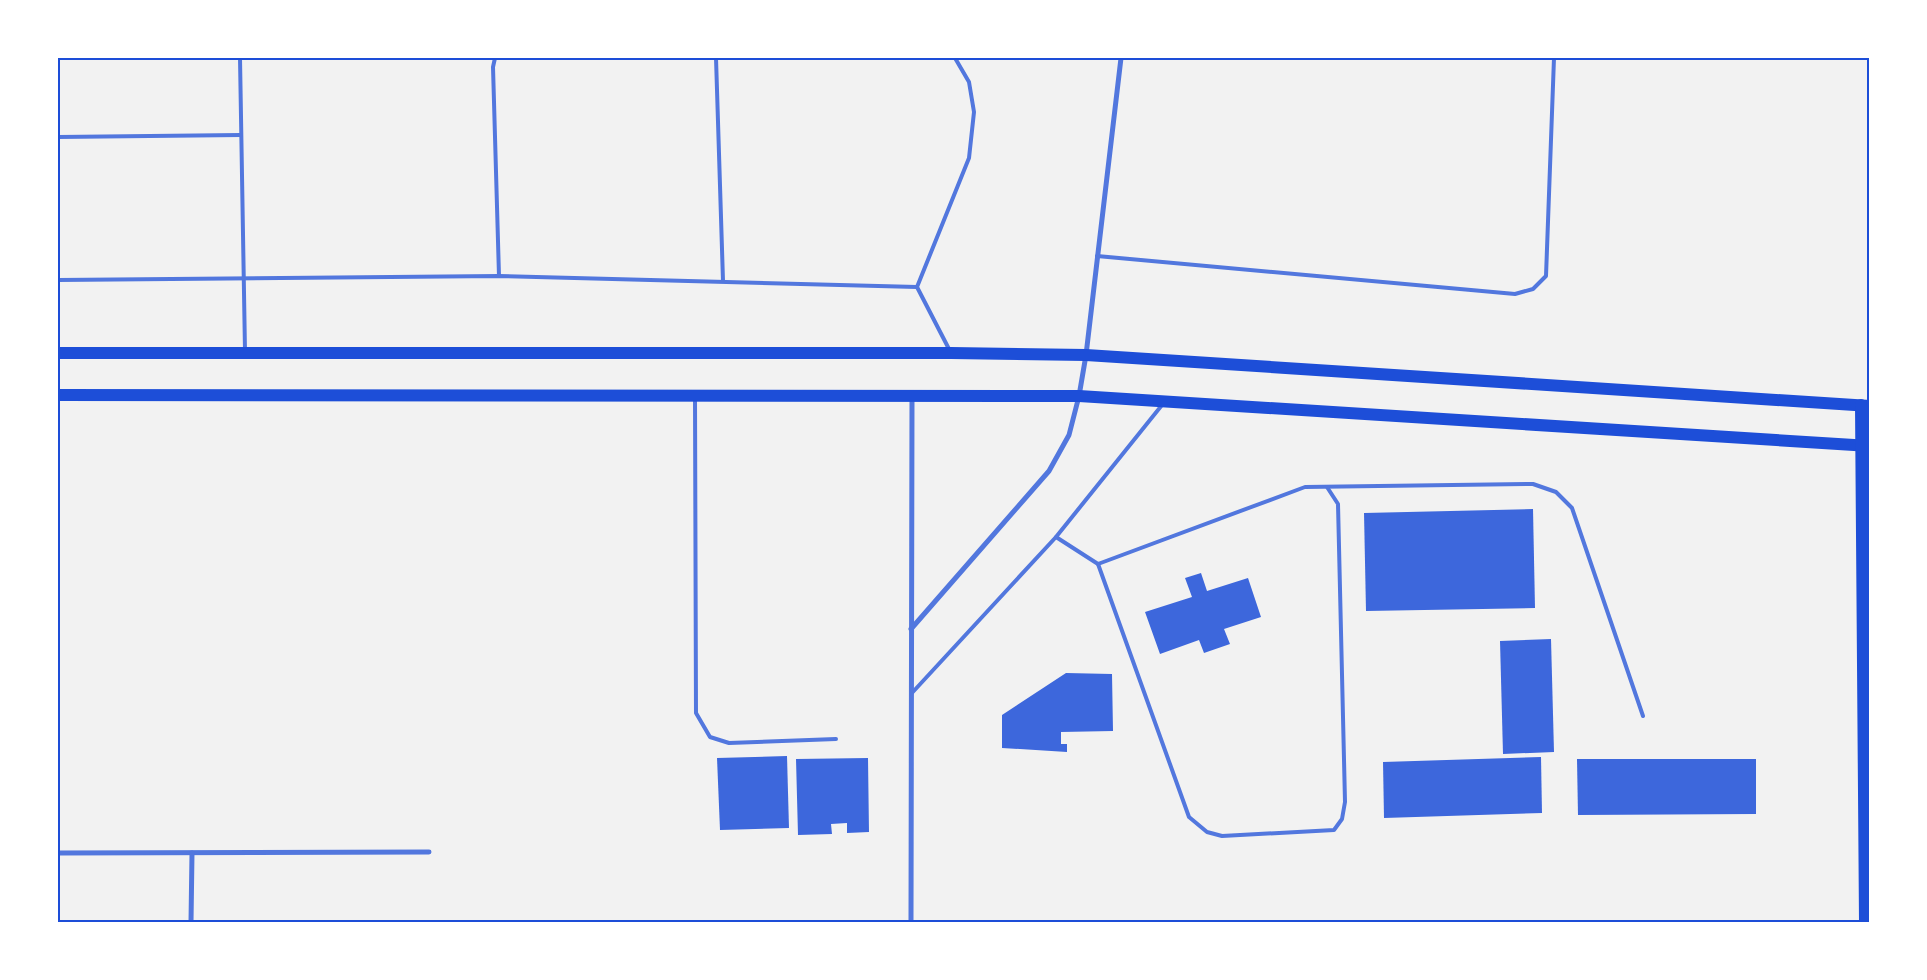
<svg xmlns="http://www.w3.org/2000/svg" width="1927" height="980" viewBox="0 0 1927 980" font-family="'Exo 2',sans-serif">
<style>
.building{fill:#3d67dc}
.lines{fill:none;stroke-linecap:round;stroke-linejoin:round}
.service{stroke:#5277de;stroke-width:4}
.minor{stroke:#5277de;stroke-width:5}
.primary{stroke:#1d4ed8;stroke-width:12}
.neatline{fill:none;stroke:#1d4ed8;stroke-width:2}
</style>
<rect width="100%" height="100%" fill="#f2f2f2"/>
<g class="building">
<path d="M1533,509L1535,608L1366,611L1364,513Z"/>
<path d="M1201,573L1207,591L1248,578L1261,617L1224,629L1230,644L1204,653L1199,640L1160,654L1145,612L1192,597L1185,578Z"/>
<path d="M1551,639L1554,752L1503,754L1500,641Z"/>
<path d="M1066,673L1112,674L1113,731L1061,732V744H1067V752L1002,748V715Z"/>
<path d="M787,756L789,828L720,830L717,758Z"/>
<path d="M1541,757L1542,813L1384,818L1383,762Z"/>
<path d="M868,758L869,832L847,833V823L831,824L832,834L798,835L796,759Z"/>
<path d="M1577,759H1756V814L1578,815Z"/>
</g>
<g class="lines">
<g class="service">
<path d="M240,58L245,351"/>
<path d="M495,58L493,67L499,276"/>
<path d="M716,58L723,281"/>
<path d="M58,137L241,135"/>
<path d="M1097,256L1515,294L1533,289L1546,276L1554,58"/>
<path d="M58,280L499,276L917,287"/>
<path d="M950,351L917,287L969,158L974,112L969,82L955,58"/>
<path d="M695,398L696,713L710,737L729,743L836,739"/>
<path d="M1056,537L1098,564L1305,487L1533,484L1556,492L1572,508L1643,716"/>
<path d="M1098,564L1189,817L1207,832L1222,836L1334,830L1342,819L1345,802L1338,504L1327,487"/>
<path d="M911,694L1056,537L1162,405"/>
</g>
<g class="minor">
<path d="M911,629L1049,471L1069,435L1079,396L1086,355L1121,58"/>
<path d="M58,853L429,852"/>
<path d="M191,922L192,853"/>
<path d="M911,922L912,396"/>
</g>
<g class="primary">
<path d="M58,353H951L1086,355L1870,406"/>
<path d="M58,395L1079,396L1870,446"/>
<path d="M1861,405L1865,922"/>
</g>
</g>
<rect width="1927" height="980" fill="none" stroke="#ffffff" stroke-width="118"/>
<rect x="59" y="59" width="1809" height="862" class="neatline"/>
</svg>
